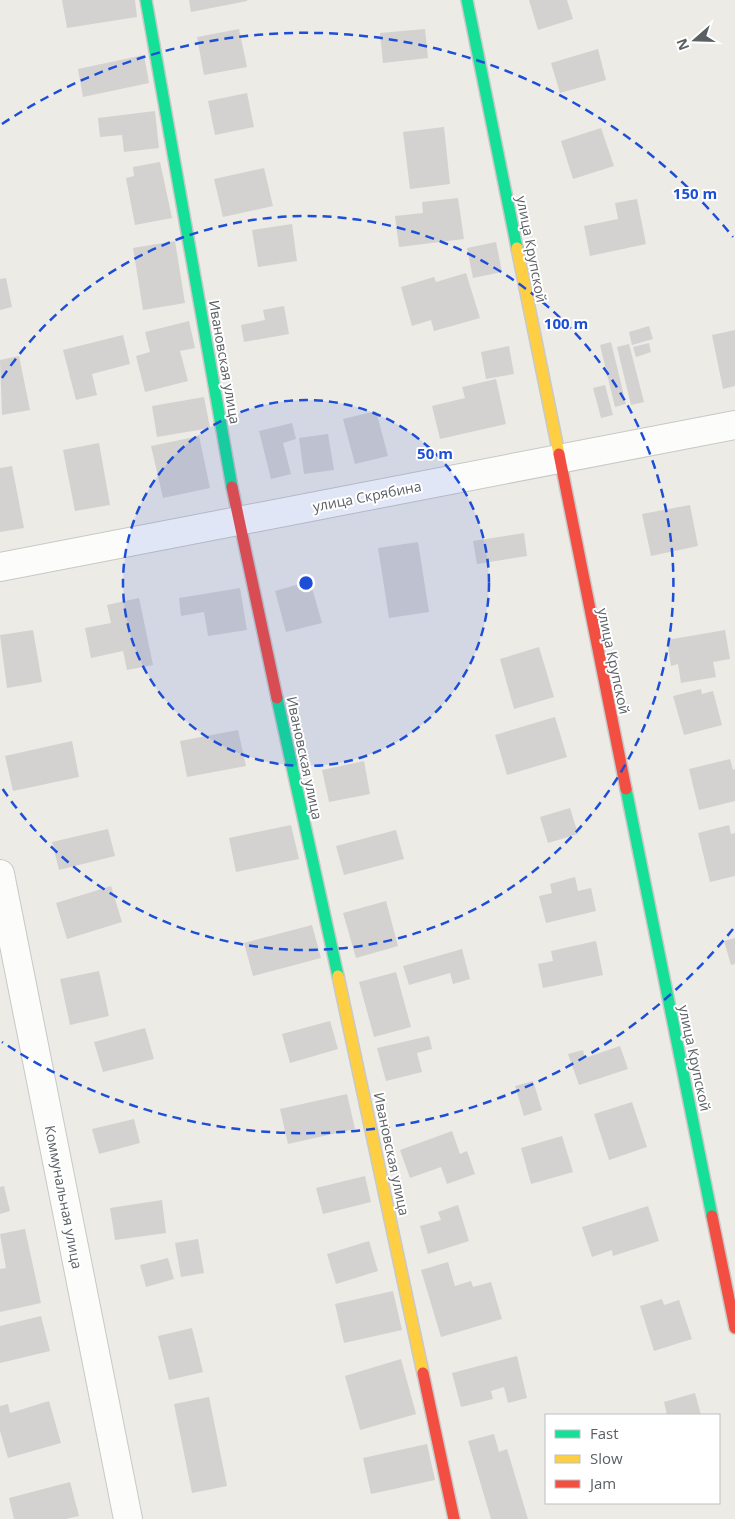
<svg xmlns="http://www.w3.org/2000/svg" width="735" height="1519" viewBox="0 0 735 1519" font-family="'Open Sans',sans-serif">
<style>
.building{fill:#d3d2d0}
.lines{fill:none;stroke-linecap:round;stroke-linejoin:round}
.street-casing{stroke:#c8c8c7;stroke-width:30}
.fast-casing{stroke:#c8c9c8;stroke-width:14}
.slow-casing{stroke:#c8c9c8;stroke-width:14}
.jam-casing{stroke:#c8c9c8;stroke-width:14}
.street{stroke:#fcfcfb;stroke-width:28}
.fast{stroke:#16e098;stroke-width:11}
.slow{stroke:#ffcf43;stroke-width:11}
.jam{stroke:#f24e42;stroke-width:11}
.ring{fill:none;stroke:#1d4ed8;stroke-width:2.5;stroke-dasharray:9 6}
.labels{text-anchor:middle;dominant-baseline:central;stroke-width:4;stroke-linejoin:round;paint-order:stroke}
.street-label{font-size:14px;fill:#5b6065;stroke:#fff}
.centre{fill:#1d4ed8;stroke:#fff;stroke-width:2.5}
.ring-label{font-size:15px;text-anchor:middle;font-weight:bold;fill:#1d4ed8;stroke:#fff;stroke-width:4;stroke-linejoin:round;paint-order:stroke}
</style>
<rect width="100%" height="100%" fill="#ecebe6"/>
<g class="building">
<path d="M62,0H135L137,17L67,28Z"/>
<path d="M189,0H247V1L191,12Z"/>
<path d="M529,0H567L573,19L538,30Z"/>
<path d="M239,29L247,67L204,75L197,37Z"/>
<path d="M425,29L428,58L383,63L380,33Z"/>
<path d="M598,49L606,80L560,93L551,63Z"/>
<path d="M144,55L149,83L83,97L78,69Z"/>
<path d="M247,93L254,127L215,135L208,101Z"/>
<path d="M155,111L159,148L124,152L122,135L100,137L98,118Z"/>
<path d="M444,127L450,184L410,189L403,132Z"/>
<path d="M601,128L614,166L573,179L561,141Z"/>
<path d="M160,162L172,218L135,225L126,178L134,176L133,167Z"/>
<path d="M264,168L273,206L223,217L214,179Z"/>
<path d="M458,198L464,239L399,247L395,216L423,213L422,202Z"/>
<path d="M637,199L646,244L590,256L584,226L618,219L615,203Z"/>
<path d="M292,224L297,261L258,267L252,230Z"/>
<path d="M175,241L185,303L143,310L133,248Z"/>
<path d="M496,242L502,272L473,278L467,248Z"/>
<path d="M466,273L480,318L434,331L431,320L412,326L401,287L434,277L436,282Z"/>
<path d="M6,278L12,307L0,310V279Z"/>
<path d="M284,306L289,334L244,342L241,325L265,320L263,310Z"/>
<path d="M189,321L195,348L180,351L188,381L145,392L136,356L150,352L145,332Z"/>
<path d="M649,326L653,339L632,345L629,332Z"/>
<path d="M735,330V386L723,389L712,335Z"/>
<path d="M123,335L130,364L92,374L97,395L76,400L63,350Z"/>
<path d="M611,342L626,404L615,407L600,345Z"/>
<path d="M649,343L651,352L636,357L633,347Z"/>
<path d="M629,344L644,402L631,405L617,347Z"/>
<path d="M509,346L514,374L486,379L481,352Z"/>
<path d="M19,356L30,410L2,415L0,360Z"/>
<path d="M496,379L506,424L440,439L432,406L465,398L462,387Z"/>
<path d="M605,385L613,415L601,418L593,388Z"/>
<path d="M204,397L210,428L157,437L152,406Z"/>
<path d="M376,411L388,456L355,464L343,419Z"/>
<path d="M292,423L296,439L283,443L291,474L271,479L259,431Z"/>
<path d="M328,434L334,470L304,474L299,438Z"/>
<path d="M199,436L210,488L163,498L151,446Z"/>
<path d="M99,443L110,505L75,511L63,450Z"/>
<path d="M12,466L24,528L0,532V468Z"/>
<path d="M690,505L698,546L651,556L642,514Z"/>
<path d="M524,533L527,556L477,564L473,541Z"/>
<path d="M418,542L429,612L389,618L378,548Z"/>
<path d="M310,581L322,623L286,632L275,591Z"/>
<path d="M240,588L247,630L208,636L204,612L181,616L179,598Z"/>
<path d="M139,598L153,665L127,670L123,651L91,658L85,628L111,623L107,605Z"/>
<path d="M33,630L42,682L7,688L0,635Z"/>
<path d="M725,630L730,659L713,662L716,677L681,683L678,664L671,666L667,640Z"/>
<path d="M539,647L554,697L514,709L500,659Z"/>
<path d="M701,689L702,694L713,691L722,725L684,735L673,696Z"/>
<path d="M555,717L567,757L507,775L495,735Z"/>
<path d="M238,730L246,766L187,777L180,741Z"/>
<path d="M72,741L79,777L13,791L5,756Z"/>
<path d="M730,759L733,770L735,769V801L699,810L689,769Z"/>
<path d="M364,761L370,794L329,802L322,770Z"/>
<path d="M570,808L578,834L548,843L540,817Z"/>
<path d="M291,825L299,859L236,872L229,838Z"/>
<path d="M729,825L731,834L735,833V876L710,882L698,833Z"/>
<path d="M108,829L115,856L59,870L52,842Z"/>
<path d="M396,830L404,859L344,875L336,846Z"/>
<path d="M575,877L578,891L591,888L596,911L546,923L539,896L552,893L550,884Z"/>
<path d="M111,886L122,922L67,939L56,903Z"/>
<path d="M386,901L398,946L356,958L343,913Z"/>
<path d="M312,925L321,958L253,976L244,943Z"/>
<path d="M735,938V964L731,965L724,941Z"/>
<path d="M596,941L603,975L543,988L538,964L553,961L551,951Z"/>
<path d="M462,949L470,979L453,984L450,973L409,985L403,966Z"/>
<path d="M99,971L109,1016L70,1025L60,979Z"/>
<path d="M396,972L411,1027L374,1037L359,982Z"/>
<path d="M330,1021L338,1049L290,1063L282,1034Z"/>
<path d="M145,1028L154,1059L103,1072L94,1042Z"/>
<path d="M429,1036L432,1049L417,1053L422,1072L386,1081L377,1048Z"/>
<path d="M620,1046L628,1069L579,1085L568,1054L583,1050L585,1058Z"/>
<path d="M533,1081L542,1110L524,1116L515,1086Z"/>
<path d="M347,1094L355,1129L288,1144L280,1109Z"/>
<path d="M632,1102L647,1147L609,1160L594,1114Z"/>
<path d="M134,1119L140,1143L99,1154L92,1129Z"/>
<path d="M452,1131L460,1154L467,1151L475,1174L447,1184L441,1167L410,1178L400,1150Z"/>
<path d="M562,1136L573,1172L531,1184L521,1148Z"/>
<path d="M365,1176L371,1202L323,1214L316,1188Z"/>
<path d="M4,1186L10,1211L0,1214V1187Z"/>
<path d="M162,1200L166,1233L115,1240L110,1208Z"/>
<path d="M458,1205L469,1241L428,1254L420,1226L441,1220L438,1212Z"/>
<path d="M648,1206L659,1241L613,1256L612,1250L592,1257L582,1227Z"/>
<path d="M25,1229L41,1303L0,1312V1269L6,1268L0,1234Z"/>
<path d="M198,1239L204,1273L181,1277L175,1243Z"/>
<path d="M369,1241L378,1271L336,1284L327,1254Z"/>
<path d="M168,1258L174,1279L146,1287L140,1265Z"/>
<path d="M448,1262L455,1286L471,1281L473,1287L491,1282L502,1319L441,1337L421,1270Z"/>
<path d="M393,1291L402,1330L344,1343L335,1304Z"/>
<path d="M662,1299L664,1305L679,1300L692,1339L654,1351L640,1306Z"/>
<path d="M41,1316L50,1351L0,1363V1326Z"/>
<path d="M192,1328L203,1372L169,1380L158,1336Z"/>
<path d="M517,1356L527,1398L508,1403L504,1387L491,1391L493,1399L461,1407L452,1373Z"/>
<path d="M401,1359L416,1414L360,1430L345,1376Z"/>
<path d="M695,1393L701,1415H667L664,1402Z"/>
<path d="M209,1397L227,1486L192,1493L174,1404Z"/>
<path d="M49,1401L61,1443L8,1458L0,1431V1406L8,1404L10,1413Z"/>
<path d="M494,1434L499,1452L507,1449L528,1519H491L468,1441Z"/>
<path d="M427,1444L435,1480L371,1494L363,1458Z"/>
<path d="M70,1482L79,1516L66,1519H14L9,1498Z"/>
</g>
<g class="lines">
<g class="street-casing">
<g id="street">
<path d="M0,567L735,425"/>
<path d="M0,874L128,1519"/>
</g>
</g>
<g class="fast-casing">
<g id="fast">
<path d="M146,0L232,487"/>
<path d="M467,0L517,248"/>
<path d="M277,698L338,976"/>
<path d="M626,789L712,1216"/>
</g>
</g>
<g class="slow-casing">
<g id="slow">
<path d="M517,248L559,454"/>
<path d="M338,976L423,1373"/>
</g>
</g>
<g class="jam-casing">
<g id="jam">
<path d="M559,454L626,789"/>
<path d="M232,487L277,698"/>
<path d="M712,1216L735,1328"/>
<path d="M423,1373L454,1519"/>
</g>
</g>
<use href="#street" class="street"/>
<use href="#fast" class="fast"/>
<use href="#slow" class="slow"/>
<use href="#jam" class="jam"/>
</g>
<circle cx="306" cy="583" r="183" fill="#1d4ed8" fill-opacity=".12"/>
<g class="ring">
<circle cx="306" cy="583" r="183"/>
<path d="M2 378A367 367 0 1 1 2 788"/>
<path d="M733 929A550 550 0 0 1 2 1042M2 124A550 550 0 0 1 733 237"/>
</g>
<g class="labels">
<g class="street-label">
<text transform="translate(532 249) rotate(79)">улица Крупской</text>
<text transform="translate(225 362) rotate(80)">Ивановская улица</text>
<text transform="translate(367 496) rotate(-11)">улица Скрябина</text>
<text transform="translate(614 661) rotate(78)">улица Крупской</text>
<text transform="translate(305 758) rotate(78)">Ивановская улица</text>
<text transform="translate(695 1058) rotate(78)">улица Крупской</text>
<text transform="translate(392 1154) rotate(78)">Ивановская улица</text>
<text transform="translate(64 1197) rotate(79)">Коммунальная улица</text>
</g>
</g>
<circle cx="306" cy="583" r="8" class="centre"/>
<g class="ring-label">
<text x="695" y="199">150 m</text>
<text x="566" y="329">100 m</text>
<text x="435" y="459">50 m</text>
</g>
<rect x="545" y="1414" width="175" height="90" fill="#ffffff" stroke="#bdbfc1"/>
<rect x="555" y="1430" width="25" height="8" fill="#16e098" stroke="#bdbfc1"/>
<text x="590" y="1439" font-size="15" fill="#5b6065">Fast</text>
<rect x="555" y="1455" width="25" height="8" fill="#ffcf43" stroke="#bdbfc1"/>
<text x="590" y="1464" font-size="15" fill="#5b6065">Slow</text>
<rect x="555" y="1480" width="25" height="8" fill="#f24e42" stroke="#bdbfc1"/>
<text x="590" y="1489" font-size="15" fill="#5b6065">Jam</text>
<g transform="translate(695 40) rotate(250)" stroke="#ffffff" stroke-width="4" paint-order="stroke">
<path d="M0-4L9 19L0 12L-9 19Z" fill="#5b6065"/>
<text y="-8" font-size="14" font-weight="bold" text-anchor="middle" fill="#5b6065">N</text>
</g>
</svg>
